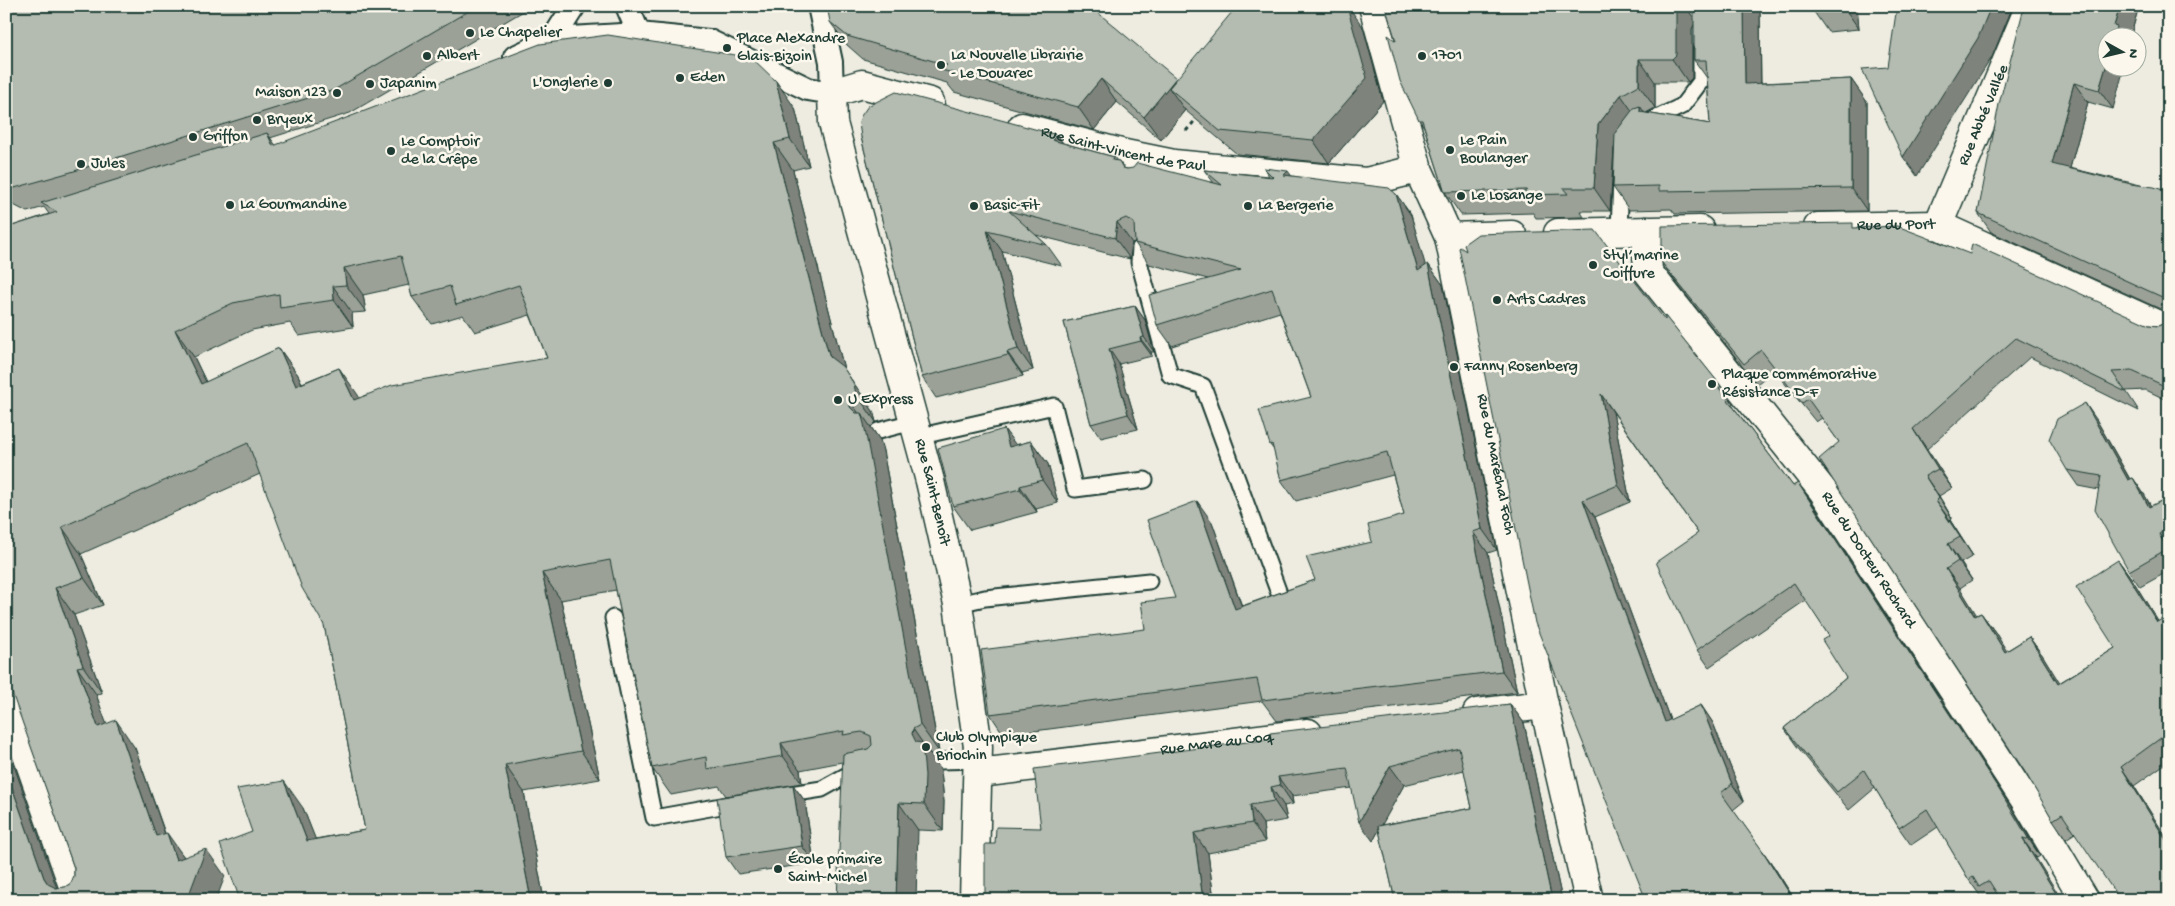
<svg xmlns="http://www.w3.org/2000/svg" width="2175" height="906" viewBox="0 0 2175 906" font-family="'Gochi Hand',sans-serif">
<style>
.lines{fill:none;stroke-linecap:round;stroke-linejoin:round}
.service-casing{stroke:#1f3d34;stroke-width:19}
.pedestrian-casing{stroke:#1f3d34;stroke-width:26}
.minor-casing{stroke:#1f3d34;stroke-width:31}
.tertiary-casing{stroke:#1f3d34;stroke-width:31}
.path{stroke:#1f3d34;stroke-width:3;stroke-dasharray:4 4;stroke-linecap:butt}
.service{stroke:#fbf7ec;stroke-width:15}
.pedestrian{stroke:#fbf7ec;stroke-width:22}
.minor{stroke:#fbf7ec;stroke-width:28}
.tertiary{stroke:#fbf7ec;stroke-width:28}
.wall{fill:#9ba197;stroke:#1f3d34;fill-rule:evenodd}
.shaded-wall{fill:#7e837b;stroke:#1f3d34}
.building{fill:#b4bbb0;stroke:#1f3d34;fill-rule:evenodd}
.poi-dot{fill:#1f3d34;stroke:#fbf7ec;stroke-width:2}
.labels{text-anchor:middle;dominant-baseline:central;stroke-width:5;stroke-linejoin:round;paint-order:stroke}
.poi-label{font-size:16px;fill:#1f3d34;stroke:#fbf7ec;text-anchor:start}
.street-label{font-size:16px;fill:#1f3d34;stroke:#fbf7ec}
</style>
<rect width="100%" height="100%" fill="#eeece1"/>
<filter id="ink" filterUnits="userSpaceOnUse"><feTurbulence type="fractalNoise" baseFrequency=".02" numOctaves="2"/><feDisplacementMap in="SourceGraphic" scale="10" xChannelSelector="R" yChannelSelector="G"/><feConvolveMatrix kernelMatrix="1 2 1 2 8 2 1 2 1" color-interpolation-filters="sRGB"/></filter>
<g filter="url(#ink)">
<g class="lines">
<g class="service-casing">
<g id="service">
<path d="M1644,124L1682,106L1701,81V50"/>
<path d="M1619,231L1621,178"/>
<path d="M1140,248L1139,262L1170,375L1203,386L1280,596"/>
<path d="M878,431L913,422"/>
<path d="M917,437L1054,406L1075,489L1145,480"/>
<path d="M958,604L985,598L1149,581"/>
<path d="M613,618L654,818L738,803"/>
<path d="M940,761L979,760"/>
<path d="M778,796L822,789L849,774L861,772"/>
</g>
</g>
<g class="pedestrian-casing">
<g id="pedestrian">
<path d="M627,6L639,34"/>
<path d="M553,39L574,6"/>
<path d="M515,57L553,39L639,34L709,41L808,89L832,93L831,62L819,6"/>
</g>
</g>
<g class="minor-casing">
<g id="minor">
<path id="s1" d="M930,102L862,84L832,93L833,123L930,481L958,604L978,747L974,900"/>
<path id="s2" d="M1022,127L1125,154L1174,164L1366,182L1418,169"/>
<path id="s3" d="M1938,225L2030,6"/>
<path id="s4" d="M1646,231L1648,272L1823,491L2025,800L2085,900"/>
<path d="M6,695L78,900"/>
<path d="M1477,713L1544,705"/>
<path id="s5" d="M979,773L1308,733"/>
</g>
</g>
<g class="tertiary-casing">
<g id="tertiary">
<path id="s6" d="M1373,6L1418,169L1449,237L1544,705L1589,900"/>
<path id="s7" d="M1818,227L1938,225L2169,330"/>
<path d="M1558,233L1700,230"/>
<path d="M1449,237L1512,235"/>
</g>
</g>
<path class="path" d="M1186,131L1198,117"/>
<use href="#service" class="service"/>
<use href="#pedestrian" class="pedestrian"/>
<use href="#minor" class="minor"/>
<use href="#tertiary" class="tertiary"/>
</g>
<g class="wall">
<path d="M6,6H532L350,113L270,138L276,146L795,108L809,166L793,170L844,369L873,411L876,422L871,427L880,440L883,451L938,746L939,752L932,756V757L941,770L944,802L943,831L918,830L842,762L800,770L802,783L726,796L719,786L671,795L652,768L616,590L561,600L600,779L524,792L544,900H240L252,832L303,808L315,839L365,830L324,625L260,474L81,554L103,605L74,615L102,693L96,694L106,724L135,748L165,833L184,857L225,876L57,888L65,887L71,883L74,876V868L8,680H6V228L49,214L44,207L27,212L6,201ZM409,285L412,297L432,324L463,315L475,332L530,315L547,358L359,398L339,368L302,383L298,375L279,348L206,382L194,357L252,330L290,323L299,336L353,327L352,313L366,312L363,295Z"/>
<path d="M702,6H736L731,11Z"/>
<path d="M1385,6H1857L1859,29L1828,32L1812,9L1760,10L1761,83L1851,79L1867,102V211L1675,214L1671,209L1629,210L1613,187L1614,148L1610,211H1580L1584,217L1536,218L1533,213L1461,215L1445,192L1424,127L1419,120ZM1694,24V60L1707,78L1710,124L1646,113L1655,108V82H1688L1692,78V29Z"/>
<path d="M2025,6H2139L2130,38H2108L2113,109L2088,102L2070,168L2169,192V313L1991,232L1978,213Z"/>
<path d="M830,22L1177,79L1363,27L1383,101L1329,163L1237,154L1185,110L1161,140L1117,102L1094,130L954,92L947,83L863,59L847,45Z"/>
<path d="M1057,135L1063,143L1114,157L1117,161H1119L1124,168L1127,169L1214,183L1204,170L1269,176L1264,168L1292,176L1396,194L1411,215L1425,266L1428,264L1443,285L1497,550L1488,553L1517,692L1277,721L1262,701L1004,735L990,714L1145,629L1175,598L1212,522L1242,606L1315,580L1372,542L1404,515L1393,475L1296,501L1281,480L1274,450L1270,445L1311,397L1280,312L1172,346L1157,325L1208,279L1149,264L1135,243V242L1132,243L1130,259L1036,235L1047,245L1062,266L1002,251L1033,370L1022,373L1023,376L936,398L922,377L861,137Z"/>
<path d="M1857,228L2149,325L2158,326L2165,323L2169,318V401L2146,390L2126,391L2139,411L2030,357L1927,449L1952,488L1939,496L1952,518L1950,520L1973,556L1961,563L1972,580L1960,588L1976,615L1981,613L1995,632L2006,651L2029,637L2043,656L2059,683L2115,648L2118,560L2132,579L2158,622L2169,615V761L2134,786L2169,842V900L2075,833L2066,839L2053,820L1839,442L1822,418L1816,422L1774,370L1757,384L1676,282L1662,263Z"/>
<path d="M1466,251L1665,320L1721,386L1733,403L1732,405L1793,486L1798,483L1810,500L2012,808L2040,856L2037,858L2034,855L2000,898L1998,900H1988L1984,895L1981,897L1969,880L1938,827L1911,845L1899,828L1875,788L1849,810L1796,745L1784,728L1846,678L1829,636L1806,600L1709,667L1697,650L1698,533L1613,412L1630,502L1595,517L1670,720L1701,705L1713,723L1744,801L1733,810L1774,867L1795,900H1646Z"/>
<path d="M1135,306L1145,320L1154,352H1151L1152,356L1119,364L1138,429L1101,438L1091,424L1064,322Z"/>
<path d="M2096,419L2130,479L2133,478L2144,494L2151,506L2169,497V571L2140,587L2129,571L2099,490L2078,486L2067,470Z"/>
<path d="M1004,429L1015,445L1031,441L1048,464L1058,503L1036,509L1037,512L970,530L953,506Z"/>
<path d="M1510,704L1524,723L1562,900H1395L1379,830L1373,841L1352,788L1292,796L1293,804L1284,806L1287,820L1263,824L1265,842L1208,853L1214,900H985L995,844L1041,828L1271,739ZM1464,770L1472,808L1381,825L1404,785Z"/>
<path d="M793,785L805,801L814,863L738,874L726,857Z"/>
</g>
<g class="shaded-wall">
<path d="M1347,6H1348L1363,27L1383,101L1329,163L1313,140Z"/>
<path d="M1676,6H1685L1696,21L1692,29V78L1688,82L1672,59Z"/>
<path d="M1744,6H1758L1760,10L1761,107L1745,84Z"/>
<path d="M1843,6H1857L1859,29Z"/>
<path d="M1991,6H2013L1992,57L1917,176L1903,157Z"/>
<path d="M2120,6H2139L2130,38H2114V26Z"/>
<path d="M1639,59L1655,82V108L1639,85Z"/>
<path d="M2108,60V68H2124L2113,109L2099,90Z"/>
<path d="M1176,78L1169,88L1185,110L1161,140L1144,117Z"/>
<path d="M1101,79L1117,102L1094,130L1078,107Z"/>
<path d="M1851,79L1867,102V211L1851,188Z"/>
<path d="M776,81L795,108L809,166L790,139Z"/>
<path d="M2074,83L2088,102L2066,183L2052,164Z"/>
<path d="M1621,95L1637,118L1614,148L1610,211L1594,188L1598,125Z"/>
<path d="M1640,106L1656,129L1640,112Z"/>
<path d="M267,133L286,160L273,146Z"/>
<path d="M1057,135L1072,156L1052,140Z"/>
<path d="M774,143L793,170L844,369L873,411L876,422L830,357L827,348Z"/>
<path d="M1288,171L1303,192L1284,175Z"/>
<path d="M1396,194L1411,215L1433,292L1418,271Z"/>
<path d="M1117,222L1132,243L1130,259L1115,238Z"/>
<path d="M987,230L1002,251L1033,370L1018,349Z"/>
<path d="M1428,264L1443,285L1497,550L1482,529Z"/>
<path d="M344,268L363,295L366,312L346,285Z"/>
<path d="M333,286L352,313L353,327L334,300Z"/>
<path d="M1135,306L1145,320L1154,352L1144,337Z"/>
<path d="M175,330L194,357L220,411L201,384Z"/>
<path d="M1140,338L1151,352L1152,356L1141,341Z"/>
<path d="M279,348L298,375L315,413L296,386Z"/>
<path d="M1109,349L1119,364L1138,429L1128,414Z"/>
<path d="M1007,352L1022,373L1023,376L1008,355Z"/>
<path d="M339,368L358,395L373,427L354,400Z"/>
<path d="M1601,394L1613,412L1630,502L1618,485Z"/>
<path d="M850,401L863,419L861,413L880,440L883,451L939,752L920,725L850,407Z"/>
<path d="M2085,403L2096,419L2139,496L2128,480Z"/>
<path d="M1004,429L1021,452L1009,447Z"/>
<path d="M1913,429L1927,449L1952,488L1938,469Z"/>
<path d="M1031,441L1048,464L1058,503L1042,480Z"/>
<path d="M1925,476L1939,496L1952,518L1939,498Z"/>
<path d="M2133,478L2144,494L2160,523L2149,507Z"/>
<path d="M1798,483L1810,500L2012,808L2040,856L2028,838Z"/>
<path d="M1020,486L1036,509L1037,512L1020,489Z"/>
<path d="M1583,500L1595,517L1677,739L1665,722Z"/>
<path d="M1197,501L1212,522L1250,630L1235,609Z"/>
<path d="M1936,501L1950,520L1973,556L1960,537Z"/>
<path d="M62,527L81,554L103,605L84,578Z"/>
<path d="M1473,532L1488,553L1517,692L1502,671Z"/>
<path d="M2159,534L2169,548V552L2167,549Z"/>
<path d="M1948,544L1961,563L1972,580L1958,561Z"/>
<path d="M2118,560L2132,579L2169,639L2157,622Z"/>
<path d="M1946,569L1960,588L1989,635L1975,616Z"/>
<path d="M542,573L561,600L600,779L581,751Z"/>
<path d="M55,588L74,615L102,693L83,666Z"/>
<path d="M1981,613L1995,632L2019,671L2005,652Z"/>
<path d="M2029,637L2043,656L2072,703L2058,684Z"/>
<path d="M77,667L96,694L117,754L98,727Z"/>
<path d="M1510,704L1524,723L1562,900H1552Z"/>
<path d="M1701,705L1713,723L1744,801L1732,784Z"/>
<path d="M116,720L135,748L175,863L156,836Z"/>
<path d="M913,729L941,770L944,802L943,831L924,804L912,734Z"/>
<path d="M6,743L61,900H59L44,878L6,770Z"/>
<path d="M781,743L800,770L802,783L783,756Z"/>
<path d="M505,765L524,792L544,900H531Z"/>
<path d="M1390,766L1404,785L1373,841L1359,822Z"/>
<path d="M2121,767L2134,786L2169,842V845Z"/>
<path d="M1278,777L1292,796L1293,804L1280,785Z"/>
<path d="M284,781L303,808L327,868L307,841Z"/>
<path d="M793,785L805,801L814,863L802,846Z"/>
<path d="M1271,787L1284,806L1287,820L1274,801Z"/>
<path d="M899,803L918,830L916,900H896Z"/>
<path d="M1250,805L1263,824L1265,842L1252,823Z"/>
<path d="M167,833L186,860L206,849L225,876L216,900H187L176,860Z"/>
<path d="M1194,833L1208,853L1214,900H1203Z"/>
<path d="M2022,838L2034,855L2062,900H2060Z"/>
<path d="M1762,850L1774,867L1795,900L1793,899Z"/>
</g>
<g class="building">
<path d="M6,6H477L334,90L71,172L11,189L6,186Z"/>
<path d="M827,6H1090L1176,78L1144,117L1101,79L1078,107L938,69L947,65L847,36L830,22Z"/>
<path d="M1237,6H1347L1367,78L1313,140L1220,131L1169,88Z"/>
<path d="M1385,6H1676V55L1672,59H1639V85L1621,95L1598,125L1594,188H1563L1568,194L1520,195L1527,190L1445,192L1422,120H1419L1400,81L1388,35L1396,41Z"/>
<path d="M1694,6H1744L1745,84L1851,79V188L1659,191V186L1613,187L1615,133L1634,108L1640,106V112L1710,124L1706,60H1694Z"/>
<path d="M1812,6H1839L1812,9Z"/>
<path d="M1897,6H1991L1978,38L1903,157L1862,69L1888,67Z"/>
<path d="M2025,6H2120L2114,26L2117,27L2114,38H2108V60L2099,90L2074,83L2052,164L2131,184L2154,187L2169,192V303L2168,301L2162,297L1978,213L1999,104L2022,15Z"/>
<path d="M608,35L748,57L753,59L776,81L790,139L774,143L827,348L830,357L843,367L854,384L856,395L850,401V407L856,413H861L864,424L919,719L920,725L913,729L912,734L916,742L922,743L925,775L924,804L899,803L896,900H837L843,754L868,749L872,745L871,736L862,732L843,735L844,731L781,743L783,756L707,769L706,757L652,768L610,560L542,573L581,751L505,765L531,900H240L220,844L252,832L237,789L284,781L307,841L365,830L324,625L302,588L248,443L62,527L84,578L55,588L83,666L77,667L98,727L116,720L156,836L167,833L176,860L206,849L187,900H6V770L44,878L48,884L56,888L65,887L71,883L74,876V868L6,676V228L57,212L41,203L267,133L273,146L540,44ZM401,256L412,297L450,286L456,305L519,285L547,358L392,385L354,400L339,368L296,386L279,348L201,384L175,330L233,303L279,294L280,308L334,300L333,286L346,285L344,268Z"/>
<path d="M896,92L1057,135L1052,140L1114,157L1112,160L1119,161L1123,168L1127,169L1133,168L1137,163L1222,185L1204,170L1273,177L1264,168L1288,171L1284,175L1389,188L1396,194L1418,271L1428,264L1482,529L1473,532L1502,671L1262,700L1257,679L990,714L981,650L1145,629L1141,602L1175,598L1147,520L1197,501L1235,609L1315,580L1306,557L1372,542L1368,525L1404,515L1387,452L1281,480L1272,444L1270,445L1259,410L1311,397L1272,289L1157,325L1149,295L1241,270L1135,243L1134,223L1126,218L1117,222L1115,238L1009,211L1047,245L987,230L1018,349L1007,352L1008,355L922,377L861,137L859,123L861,116L868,106Z"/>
<path d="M1853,223V228L1897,226L1970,254L1972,244L2149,325L2158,326L2165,323L2169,318V388L2132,371L2112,372L2126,392L2016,338L1913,429L1938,469L1925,476L1939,498L1936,501L1960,537L1948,544L1958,561L1946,569L1975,616L1981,613L2005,652L2029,637L2058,684L2115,648L2076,587L2118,560L2157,622L2169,615V732L2121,767L2169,845V900H2120L2062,814L2053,820L2025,772L1819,459L1839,442L1808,399L1802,403L1761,350L1744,364L1662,263V226Z"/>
<path d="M1595,230L1665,320V316L1721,386L1719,388L1793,486L1798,483L2000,791L2028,838L2025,840L2022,838L2060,900H2001L1989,881L1979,887L1973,877L1969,880L1927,809L1899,828L1864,770L1837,792L1784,728L1846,678L1822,640L1829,636L1794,583L1697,650L1656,562L1698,533L1601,394L1618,485L1583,500L1665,722L1701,705L1732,784L1721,793L1762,850L1793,899L1646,900L1535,623L1459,248L1460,247L1466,251L1464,244L1478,234Z"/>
<path d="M1135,306L1144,337L1140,338L1141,341L1109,349L1128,414L1091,424L1064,322Z"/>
<path d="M2085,403L2128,480L2133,478L2149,507L2169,497V528L2159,534L2167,549L2129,571L2095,510L2101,476L2067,470L2049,439L2057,419Z"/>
<path d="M1004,429L1009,447L1031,441L1042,480L1020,486V489L953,506L938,448Z"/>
<path d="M1510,704L1552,900H1405V899L1395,900L1378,826L1472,808L1459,748L1390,766L1359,822L1347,768L1278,777L1280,785L1271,787L1274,801L1250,805L1252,823L1194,833L1203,900H985V844H995L996,827L1041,828L1034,769L1271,739L1270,733Z"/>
<path d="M793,785L802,846L726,857L717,798Z"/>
</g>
</g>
<g class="poi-dot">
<circle cx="470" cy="33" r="5"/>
<circle cx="727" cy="48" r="5"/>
<circle cx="427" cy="56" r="5"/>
<circle cx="1422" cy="56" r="5"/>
<circle cx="941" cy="65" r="5"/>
<circle cx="680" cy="78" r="5"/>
<circle cx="608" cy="83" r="5"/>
<circle cx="370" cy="84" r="5"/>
<circle cx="337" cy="93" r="5"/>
<circle cx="257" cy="120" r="5"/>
<circle cx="193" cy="137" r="5"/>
<circle cx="1450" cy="150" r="5"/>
<circle cx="391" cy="151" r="5"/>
<circle cx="81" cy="164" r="5"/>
<circle cx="1461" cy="196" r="5"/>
<circle cx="230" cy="205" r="5"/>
<circle cx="974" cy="206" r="5"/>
<circle cx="1248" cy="206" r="5"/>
<circle cx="1593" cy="265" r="5"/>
<circle cx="1497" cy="300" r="5"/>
<circle cx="1454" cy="367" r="5"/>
<circle cx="1712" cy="384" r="5"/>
<circle cx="838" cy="400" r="5"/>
<circle cx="926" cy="747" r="5"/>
<circle cx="778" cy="869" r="5"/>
</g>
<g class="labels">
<g class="poi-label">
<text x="480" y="33">Le Chapelier</text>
<text x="737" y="39">Place Alexandre<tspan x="737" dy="18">Glais-Bizoin</tspan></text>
<text x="437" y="56">Albert</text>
<text x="951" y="56">La Nouvelle Librairie<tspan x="951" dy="18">- Le Douarec</tspan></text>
<text x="1432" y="56">1701</text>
<text x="690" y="78">Eden</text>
<text x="598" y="83" text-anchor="end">L'Onglerie</text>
<text x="380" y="84">Japanim</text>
<text x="327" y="93" text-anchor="end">Maison 123</text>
<text x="267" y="120">Bryeux</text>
<text x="203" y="137">Griffon</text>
<text x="1460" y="141">Le Pain<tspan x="1460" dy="18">Boulanger</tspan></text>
<text x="401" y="142">Le Comptoir<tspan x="401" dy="18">de la Crêpe</tspan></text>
<text x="91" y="164">Jules</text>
<text x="1471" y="196">Le Losange</text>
<text x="240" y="205">La Gourmandine</text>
<text x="984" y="206">Basic-Fit</text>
<text x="1258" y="206">La Bergerie</text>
<text x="1603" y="256">Styl’marine<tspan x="1603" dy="18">Coiffure</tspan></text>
<text x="1507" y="300">Arts Cadres</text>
<text x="1464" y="367">Fanny Rosenberg</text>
<text x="1722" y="375">Plaque commémorative<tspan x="1722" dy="18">Résistance D-F</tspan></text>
<text x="848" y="400">U Express</text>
<text x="936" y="738">Club Olympique<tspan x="936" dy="18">Briochin</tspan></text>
<text x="788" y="860">École primaire<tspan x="788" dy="18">Saint-Michel</tspan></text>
</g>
<g class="street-label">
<text stroke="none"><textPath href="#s3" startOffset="119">Rue Abbé Vallée</textPath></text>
<text stroke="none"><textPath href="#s2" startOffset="104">Rue Saint-Vincent de Paul</textPath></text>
<text stroke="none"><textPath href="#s7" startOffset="78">Rue du Port</textPath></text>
<text stroke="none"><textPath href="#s6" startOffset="476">Rue du Maréchal Foch</textPath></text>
<text stroke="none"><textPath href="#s1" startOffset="514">Rue Saint-Benoît</textPath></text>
<text stroke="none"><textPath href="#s4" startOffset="404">Rue du Docteur Rochard</textPath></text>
<text stroke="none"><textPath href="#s5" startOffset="239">Rue Mare au Coq</textPath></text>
</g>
</g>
<rect width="2175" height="906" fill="none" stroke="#fbf7ec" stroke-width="25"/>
<rect x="12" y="12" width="2150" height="881" fill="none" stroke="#1f3d34" stroke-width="2" filter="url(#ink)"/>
<g transform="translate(2122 52) rotate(98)"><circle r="24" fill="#fbf7ec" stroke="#a3ada2"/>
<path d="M0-4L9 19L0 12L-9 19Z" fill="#1f3d34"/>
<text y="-8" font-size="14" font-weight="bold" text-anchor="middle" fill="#1f3d34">N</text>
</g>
</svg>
